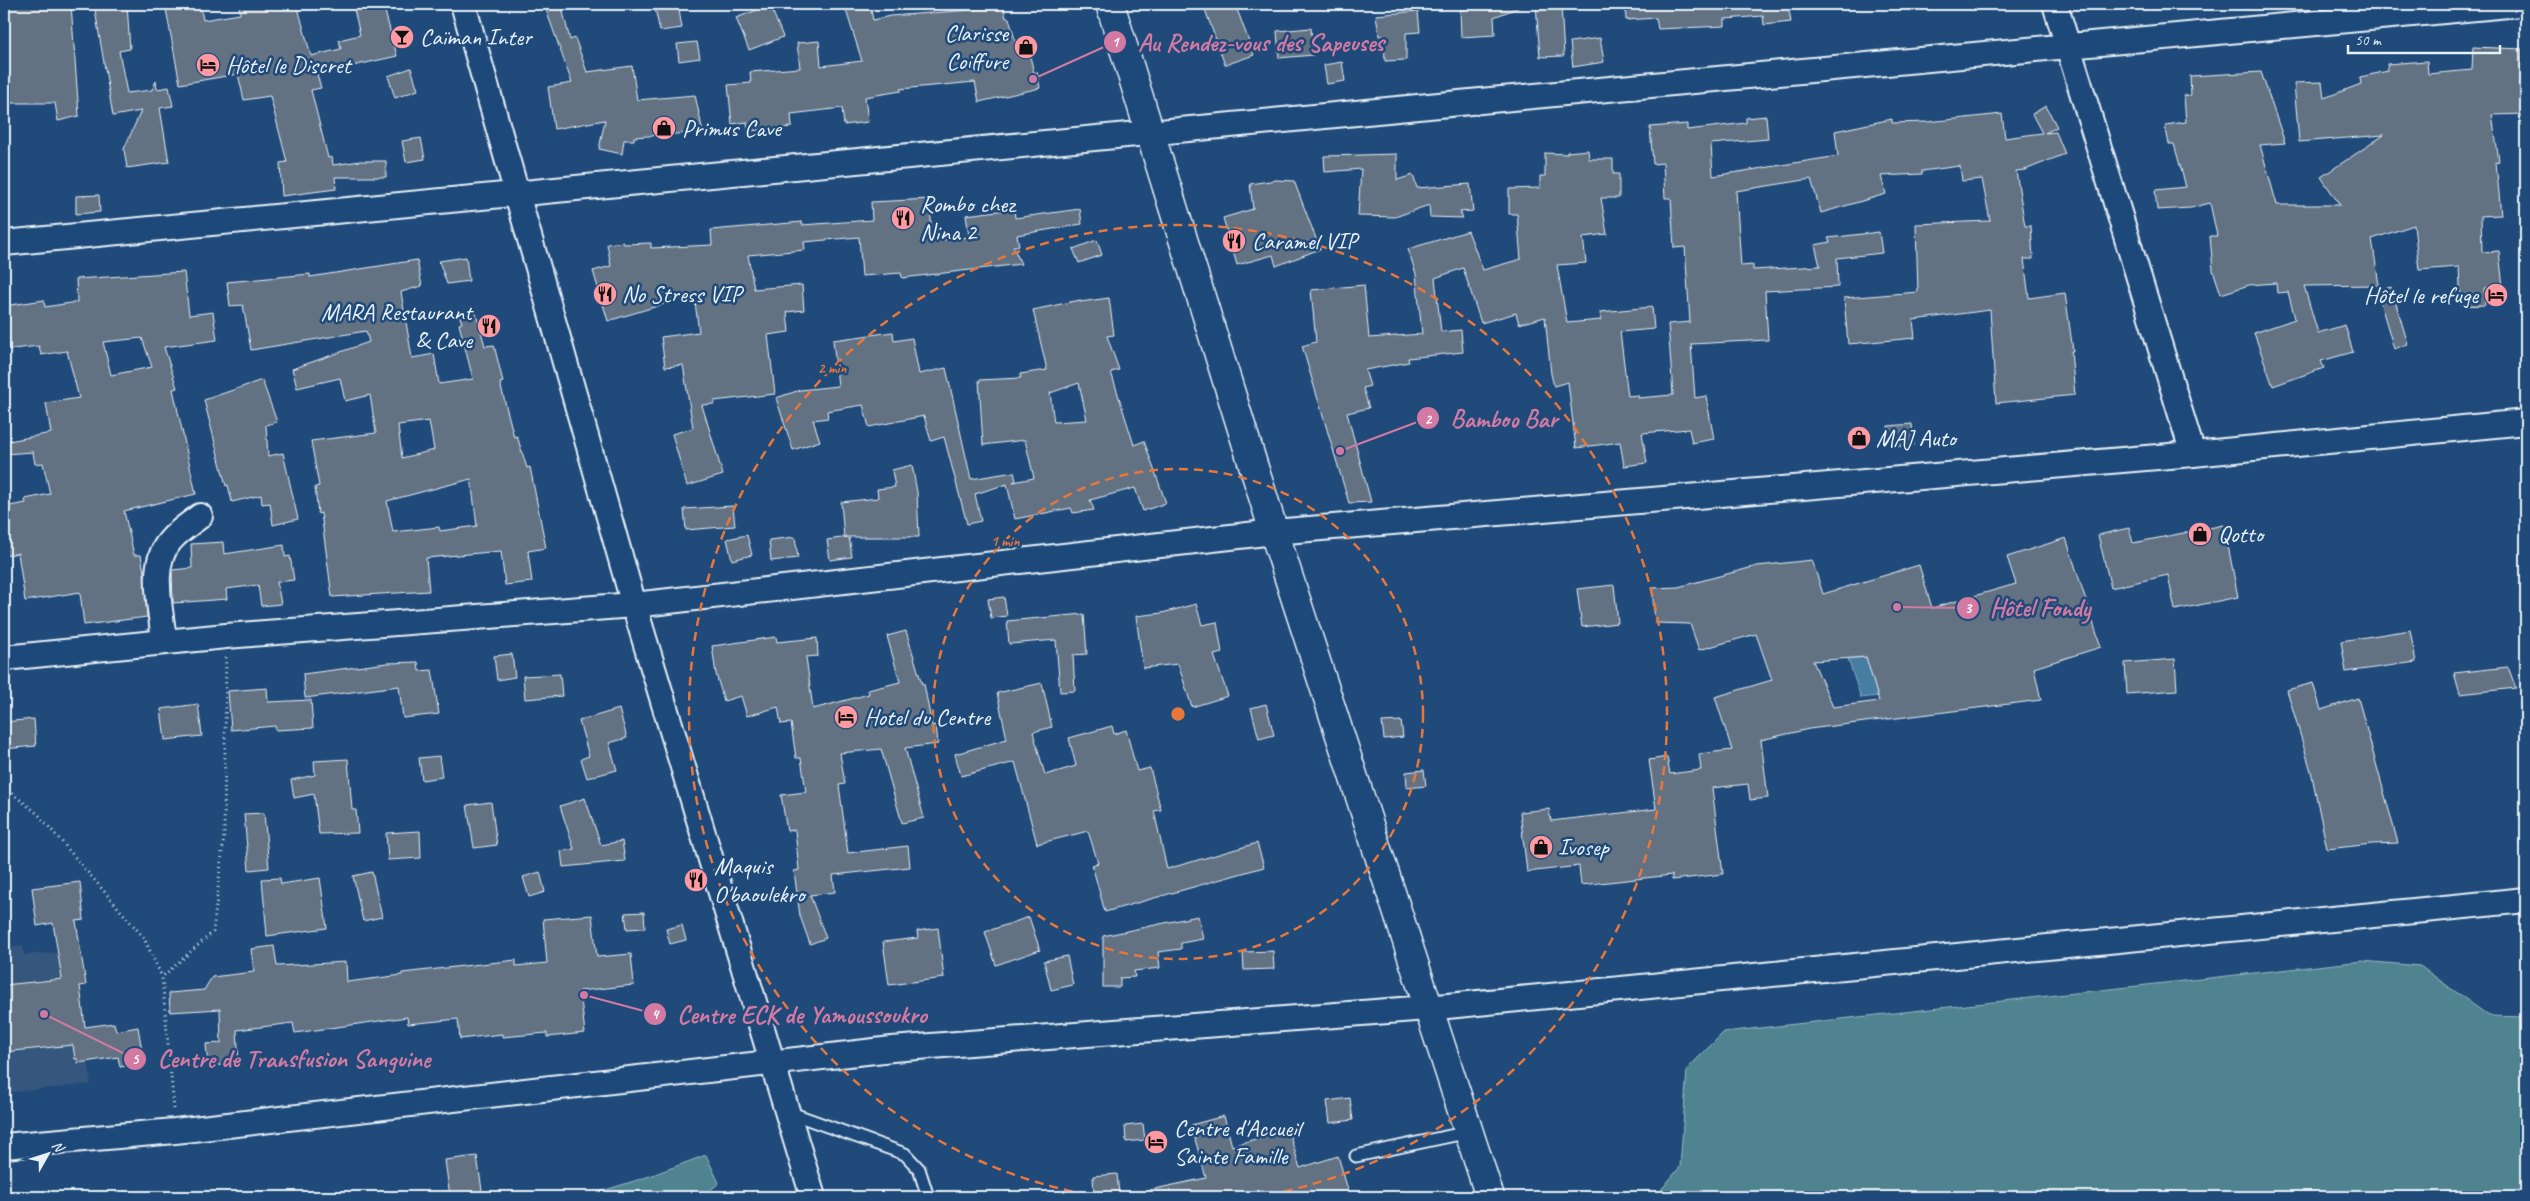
<svg xmlns="http://www.w3.org/2000/svg" width="2530" height="1201" viewBox="0 0 2530 1201" font-family="Caveat,sans-serif">
<style>
.built{fill:#34567d}
.green{fill:#50838f;stroke:#9cbac4}
.water{fill:#467da0;stroke:#87abc3}
.building{fill:#647283;stroke:#e8f1f8;fill-rule:evenodd}
.lines{fill:none;stroke-linecap:round;stroke-linejoin:round}
.service-casing{stroke:#e8f1f8;stroke-width:15}
.minor-casing{stroke:#e8f1f8;stroke-width:28}
.tertiary-casing{stroke:#e8f1f8;stroke-width:31}
.path{stroke:#e8f1f8;stroke-width:3;stroke-dasharray:1 4;stroke-linecap:butt}
.service{stroke:#1f4a7a;stroke-width:11}
.minor{stroke:#1f4a7a;stroke-width:24}
.tertiary{stroke:#1f4a7a;stroke-width:28}
.ring{fill:none;stroke:#e8773b;stroke-width:2.5;stroke-dasharray:9 6}
.labels{text-anchor:middle;dominant-baseline:central;stroke-width:5;stroke-linejoin:round;paint-order:stroke}
.poi-label{font-size:24px;fill:#e8f1f8;stroke:#1f4a7a;text-anchor:start}
.centre{fill:#e8773b;stroke:#1f4a7a;stroke-width:2.5}
.ring-label{font-size:15px;text-anchor:middle;font-weight:bold;fill:#e8773b;stroke:#1f4a7a;stroke-width:5;stroke-linejoin:round;paint-order:stroke}
.leader{fill:none;stroke:#d37aa2;stroke-width:2}
.callout-dot{fill:#d37aa2;stroke:#1f4a7a;stroke-width:2}
.mark-label{font-size:15px;text-anchor:middle;font-weight:bold;fill:#fff}
.callout-label{font-size:25px;text-anchor:middle;font-weight:bold;fill:#d37aa2;stroke:#1f4a7a;stroke-width:5;stroke-linejoin:round;paint-order:stroke}
</style>
<rect width="100%" height="100%" fill="#1f4a7a"/>
<filter id="ink" filterUnits="userSpaceOnUse"><feTurbulence type="fractalNoise" baseFrequency=".02" numOctaves="2"/><feDisplacementMap in="SourceGraphic" scale="10" xChannelSelector="R" yChannelSelector="G"/><feConvolveMatrix kernelMatrix="1 2 1 2 8 2 1 2 1" color-interpolation-filters="sRGB"/></filter>
<g filter="url(#ink)">
<path class="built" d="M23,946L24,955L58,952L80,986L91,1084L4,1093V947Z"/>
<g class="green">
<path d="M2362,961L2420,966L2489,1016L2526,1017V1197H1655L1680,1167L1687,1069L1724,1032Z"/>
<path d="M706,1155L719,1183L702,1197H583L647,1177Z"/>
</g>
<path class="water" d="M1866,657L1879,696L1861,698L1848,659Z"/>
<g class="building">
<path d="M4,4H71L79,116L58,121L55,103H4Z"/>
<path d="M94,4H127L130,49L119,51L127,93L152,90L156,81L157,89L169,87L173,106L160,108L169,162L127,168L124,149L141,111L113,116Z"/>
<path d="M165,4H200L203,20L240,14L239,4H297L311,56L341,49L339,40L360,35L354,9L383,4L397,56L317,74L321,88L311,90L328,158L332,157L333,165L360,161H386V177H335L336,189L282,196L280,163L287,162L270,96L244,100L238,74L180,84Z"/>
<path d="M544,4H561L570,40L575,38L587,72L632,66L637,100L695,95L703,132L634,137V140H624L622,154L599,149L605,120L554,129L548,87L572,83Z"/>
<path d="M654,4H678L682,28L660,31Z"/>
<path d="M844,4H870L873,20L890,16L984,9L1003,4L1006,18H1009L1017,47L1027,44L1034,73L1037,72L1040,88L979,102L975,82L900,89L901,91L865,97L868,122L844,125L842,108L791,114L792,127L748,131L747,122L732,124L728,85L751,83L750,72L800,68L797,43L819,41L821,66L862,61Z"/>
<path d="M1203,4H1235L1254,55L1225,65Z"/>
<path d="M1469,4H1525V5L1494,17L1495,35L1461,37L1460,10L1469,9Z"/>
<path d="M1536,4H1561L1564,56L1540,57Z"/>
<path d="M1625,4H1767V6L1788,4L1791,22L1764,25L1763,16L1725,19V26L1658,29L1656,18L1626,20Z"/>
<path d="M770,5L783,37L749,50L736,18Z"/>
<path d="M1418,11L1420,32L1406,33V60L1385,61L1384,36H1379L1376,15Z"/>
<path d="M1311,28L1313,55L1279,58L1277,31Z"/>
<path d="M1600,38L1604,62L1573,67L1570,42Z"/>
<path d="M697,42L700,58L679,61L677,44Z"/>
<path d="M2473,47L2522,49L2520,86H2526V114L2492,115L2499,161L2496,162L2501,215L2481,216L2482,252L2499,251L2503,287L2484,288L2485,305L2461,306L2459,267L2419,270L2414,225L2372,239L2379,285L2304,286L2318,333L2345,325L2353,352L2321,361L2324,368L2273,386L2254,333L2295,319L2288,292L2277,293L2276,283L2249,285L2221,294L2213,270L2210,236H2217L2210,203L2191,208L2157,210L2155,190L2186,187L2174,144H2169L2165,125L2186,122L2184,96L2191,95L2190,76L2261,72L2285,143L2260,145L2277,205H2340L2321,177L2384,135L2299,142L2294,83L2322,82L2324,98L2361,84L2360,77L2388,71L2387,64L2427,61L2428,74L2472,70Z"/>
<path d="M1342,62L1345,81L1327,84L1324,65Z"/>
<path d="M411,68L418,90L395,98L388,76Z"/>
<path d="M2046,106L2057,127L2045,133L2056,132L2065,154L2025,170L2016,171L2025,226H2031L2033,259H2024L2029,298L2065,293L2073,351H2071L2075,395L1996,403L1990,310L1913,320L1915,338L1848,344L1844,298L1918,292L1916,224L1990,221L1982,179L1962,181L1960,166L1922,171V174L1881,176L1886,194L1821,213L1811,179L1736,191L1741,266L1753,265V270L1820,266L1815,245L1830,242L1828,238L1879,232L1882,253L1837,258L1838,287L1765,291L1768,340L1691,344L1695,398L1706,396L1714,439L1692,443L1689,429L1642,433L1647,463L1624,466L1620,442L1576,448L1568,382L1554,386L1551,374L1545,317L1519,324L1516,313L1481,323L1463,268L1435,278L1441,332L1461,330L1463,352L1408,358L1409,362L1365,370L1370,386L1363,388L1369,408L1347,413L1371,502L1349,503L1302,346L1316,342L1311,290L1364,285L1369,338L1422,334L1416,274L1408,249L1468,231L1483,270L1521,259L1517,214H1509V189L1540,188V176H1545V153L1567,154V152L1588,150L1589,159H1613V174H1619V198H1601L1607,234L1583,237L1586,263L1557,265L1567,323L1601,320L1600,312L1652,307L1654,329L1620,332L1628,396L1638,395V398L1673,395L1668,324L1690,322L1685,247L1674,248L1671,198H1665L1663,163L1653,164L1650,127L1687,124V130L1746,123V118L1766,116L1768,139L1711,144L1713,176L1838,156L1835,131L1892,119V123L1928,122L2002,114L2005,138L2042,133L2032,114Z"/>
<path d="M421,138L425,159L406,162L402,141Z"/>
<path d="M1397,154V180L1413,175L1417,188L1470,184L1473,211L1460,212L1463,218L1430,217L1429,205L1395,217L1358,216L1361,169L1325,172L1324,156Z"/>
<path d="M1276,180L1294,181L1320,249L1276,266L1273,255L1237,265L1223,218L1253,209L1250,184Z"/>
<path d="M99,195L100,212L76,214V196Z"/>
<path d="M930,199L932,241L969,237L966,215L1014,209L1015,218L1080,209L1082,224L1017,235L1019,246H1013L1021,264L902,278L901,273L862,276L859,237L804,242L805,250L748,255L754,289L802,285L804,310L787,312L789,332L768,335L775,394L714,401V404L702,405L723,475L687,486L672,434L693,428L683,365L665,367L661,337L699,332L694,295L608,321L593,271L611,266L607,244L623,242L624,244L651,243V248L712,245L711,230L802,222V225L872,220L871,202Z"/>
<path d="M1097,240L1102,255L1079,263L1073,249Z"/>
<path d="M466,257L469,281L447,284L439,261Z"/>
<path d="M417,260L422,286L401,292L412,358L434,354L439,384L473,379L459,324L462,323L459,314L475,310L485,346L494,345L503,382L500,383L514,437L517,436L527,468L530,467L546,548L528,551L532,582L505,585L501,551L426,558L429,591L332,597L321,513L318,514L315,487L319,486L311,441L376,433L370,395L345,401L340,378L297,388L292,369L369,342L366,331L251,350L243,305L230,306L227,282L310,274V277ZM429,421L434,450L402,458L398,425ZM471,479L477,526L440,531L439,527L393,532L387,501Z"/>
<path d="M184,272L189,315L213,312L217,340L164,347L177,388L173,389L196,494L124,511L134,555H141L144,572L147,617L84,625L80,592L25,601L18,553L4,556V507L26,503L25,499L50,494L43,463L35,464L33,452L4,454V442L51,433L46,403L79,398L67,351L41,355L39,346L4,350V306L44,300L45,307L77,302L76,279ZM142,338L152,367L111,375L103,342Z"/>
<path d="M2391,287L2408,344L2394,349L2377,291Z"/>
<path d="M1109,298L1114,335L1107,336L1119,370L1111,372L1134,445L1144,441L1166,503L1143,511L1135,488L1090,500L1094,510L1073,513L1071,508L1015,519L1007,484L975,494L981,521L967,524L944,437L931,441L924,416L869,427L863,405L827,411L828,418L813,420L820,441L793,450L776,398L800,390L838,386L833,340L893,332L894,341L912,338L919,374L946,368L971,479L1014,472L1016,481L1013,482L1034,478L1025,440L983,445L979,380L1021,378L1020,374L1047,370L1033,310L1080,300V302ZM1079,383L1087,420L1054,422L1050,393Z"/>
<path d="M262,380L277,422L266,425L268,456L283,453L298,519L273,525L270,503L262,504L261,495L232,502L228,485L226,486L204,400Z"/>
<path d="M1912,424L1914,445L1890,447L1888,426Z"/>
<path d="M912,465L917,492L919,537H849L852,557L830,560L827,540L848,537H844L841,502L878,498L877,489L895,487L892,470Z"/>
<path d="M733,506L735,526L686,530L684,509Z"/>
<path d="M2224,525L2238,597L2175,610L2168,575L2111,588L2098,535L2129,528L2133,543Z"/>
<path d="M747,535L752,555L732,560L727,539Z"/>
<path d="M795,537L798,558L771,561L769,540Z"/>
<path d="M2066,538L2101,647L2034,668L2041,700L1809,729L1761,740L1768,798L1750,800L1748,784L1712,788L1723,874L1672,880V875L1581,885L1579,866L1527,872L1520,812L1549,809L1551,821L1656,809L1649,760L1667,757L1670,774L1701,770L1699,754L1732,750L1715,697L1772,680L1756,634L1699,650L1690,624L1655,623L1652,588L1678,587L1757,566L1812,560L1823,594L1919,565L1932,608L2016,584L2007,557ZM1866,657L1879,701L1833,707L1813,661Z"/>
<path d="M223,542L224,554L284,545L285,557L290,556L294,580L277,582L281,604L261,606L258,585L226,589L227,599L173,603L172,570L192,568L191,544Z"/>
<path d="M1614,585L1618,623L1582,627L1577,589Z"/>
<path d="M1004,597L1007,616L991,618L988,599Z"/>
<path d="M1196,604L1202,625L1217,622L1222,653L1214,655L1228,696L1192,707L1178,664L1143,668L1136,616L1162,613Z"/>
<path d="M1084,614L1087,654L1073,655L1075,691L1060,692L1056,640L1009,644L1007,621Z"/>
<path d="M2410,630L2416,662L2346,672L2341,641Z"/>
<path d="M906,631L922,684H924L932,726L936,725L938,744L905,748L924,818L902,823L881,749L840,753L845,784L839,785L848,853L908,846L910,867L833,875L835,892L810,895L826,938L810,944L800,916L794,871L799,870L795,830L787,831L781,795L806,792L801,758H796L791,723L781,724L778,707L747,716L741,696L724,701L716,674L712,646L776,637L777,642L817,638L818,656L806,657L813,709L869,694L868,690L900,682L887,636Z"/>
<path d="M512,654L515,677L497,680L494,656Z"/>
<path d="M2175,659L2177,690L2127,694L2125,663Z"/>
<path d="M418,662L419,671L432,670L439,714L403,718L399,686L305,698L303,674L387,663Z"/>
<path d="M2508,667L2516,688L2460,694L2454,673Z"/>
<path d="M560,674L562,696L525,699L523,676Z"/>
<path d="M1042,683L1052,727L1033,732L1045,775L1076,766L1069,738L1112,726L1114,734L1126,730L1137,771L1150,768L1161,810L1154,811L1167,869L1257,843L1264,867L1105,912L1092,865L1098,863L1088,831L1037,844L1015,762L961,776L955,754L1007,739L997,693Z"/>
<path d="M2313,683L2321,710L2358,698L2398,843L2372,844L2327,849L2311,771L2287,690Z"/>
<path d="M267,688L268,702L311,700L313,728L276,730L275,726L231,730L228,691Z"/>
<path d="M198,704L202,736L165,740L161,709Z"/>
<path d="M1266,704L1274,735L1259,739L1251,708Z"/>
<path d="M619,709L627,738L609,743L617,770L587,778L581,759L589,756L579,721Z"/>
<path d="M34,719L36,746L4,749V722Z"/>
<path d="M1401,721L1403,737L1384,739L1382,722Z"/>
<path d="M439,756L442,777L422,780L419,758Z"/>
<path d="M348,759L352,810H356L358,833L319,834L314,794L294,798L291,780L315,775L314,761Z"/>
<path d="M1424,770L1426,786L1407,788L1406,772Z"/>
<path d="M585,798L601,845L622,841L625,861L563,867L561,851L574,849L560,806Z"/>
<path d="M491,802L497,845L474,848L467,805Z"/>
<path d="M264,813L269,868L249,870L244,814Z"/>
<path d="M420,831L421,858L388,860L386,833Z"/>
<path d="M372,872L382,917L363,921L353,876Z"/>
<path d="M540,872L545,892L529,897L523,877Z"/>
<path d="M280,878L281,884L320,878L327,928L267,936L262,879Z"/>
<path d="M80,882L84,920L76,921L86,985L80,986L85,1027L114,1023L116,1031L138,1027L144,1063L120,1067L118,1057L78,1063V1059H75L73,1045L4,1052V985L62,979L53,923L37,926L32,888Z"/>
<path d="M644,912L645,928L627,929L625,913Z"/>
<path d="M592,915L597,957L631,954L634,985L580,991L585,1033L547,1037V1033L502,1037V1034L460,1039L458,1019L408,1024L407,1017L295,1033L293,1023L237,1030L239,1064L208,1066L206,1044L221,1043L220,1009L170,1012L169,993L204,990L212,977L254,972L251,949L274,946L277,966L346,962L347,982L402,975V973L516,960V966L547,963L543,919Z"/>
<path d="M1198,916L1203,939L1181,943V949L1158,952L1160,968L1134,971L1135,977L1120,978V987H1103V936Z"/>
<path d="M1029,917L1040,950L996,965L985,932Z"/>
<path d="M682,925L686,940L670,944L666,929Z"/>
<path d="M938,928L944,978L889,985L883,942L918,938L917,931Z"/>
<path d="M1273,951L1274,969L1244,970L1243,952Z"/>
<path d="M1067,956L1073,985L1051,990L1044,961Z"/>
<path d="M1350,1098L1353,1120L1330,1123L1327,1101Z"/>
<path d="M1224,1116L1232,1146L1288,1129L1300,1168L1338,1156L1349,1193L1335,1197H1151L1150,1190L1206,1178L1191,1125Z"/>
<path d="M1143,1124L1145,1140L1126,1142L1125,1126Z"/>
<path d="M477,1156L483,1197H450L445,1160Z"/>
<path d="M1117,1174L1119,1194L1094,1196L1093,1176Z"/>
</g>
<g class="lines">
<g class="service-casing">
<g id="service">
<path d="M788,1112L905,1154L919,1169L928,1197"/>
<path d="M1356,1156L1469,1132"/>
</g>
</g>
<g class="minor-casing">
<g id="minor">
<path d="M463,4L634,605L813,1197"/>
<path d="M2055,4L2193,454"/>
<path d="M4,243C843,166 1680,78 2519,4"/>
<path d="M164,642C162,613 148,565 170,541C178,531 190,524 200,516"/>
<path d="M4,658L226,636L634,605L1274,532L2193,454L2526,422"/>
<path d="M4,1146L175,1131L892,1049L1427,1008L2526,900"/>
</g>
</g>
<g class="tertiary-casing">
<path id="tertiary" d="M1110,4L1274,532L1490,1197"/>
</g>
<g class="path">
<path d="M4,787L38,814L144,938L162,977"/>
<path d="M174,1109L162,977L213,932L224,836L226,657"/>
</g>
<use href="#service" class="service"/>
<use href="#minor" class="minor"/>
<use href="#tertiary" class="tertiary"/>
</g>
</g>
<g class="ring">
<circle cx="1178" cy="714" r="245"/>
<path d="M1102 1197A489 489 0 1 1 1254 1197"/>
</g>
<defs>
<g id="bar-disc" transform="scale(1.25)"><circle r="9.5" fill="#ff9aa2" stroke="#1f4a7a"/><path d="M-6-5H6L.8 .8V4.5H3.5V6h-7V4.5H-.8V.8Z" fill="#111"/></g>
<g id="shop-disc" transform="scale(1.25)"><circle r="9.5" fill="#ff9aa2" stroke="#1f4a7a"/><path d="M-5-2.5h2.3a2.7 3.5 0 0 1 5.4 0H5L5.5 6h-11ZM-1.5-2.5h3a1.5 2.3 0 0 0-3 0Z" fill="#111"/></g>
<g id="hotel-disc" transform="scale(1.25)"><circle r="9.5" fill="#ff9aa2" stroke="#1f4a7a"/><path d="M-6-4.5h1.5V1H6V5H4.5V3h-9V5H-6ZM-4 0a1.8 1.8 0 1 1 3.6 0ZM.5 0V-2.5h3Q6-2.5 6 0Z" fill="#111"/></g>
<g id="restaurant-disc" transform="scale(1.25)"><circle r="9.5" fill="#ff9aa2" stroke="#1f4a7a"/><path d="M-5-6h1v4h1v-4h1v4h1v-4h1v5L-1.5 .5V6h-2V.5L-5-1ZM5-6V6H3V1.5H1.5Q1.5-4 5-6Z" fill="#111"/></g>
</defs>
<g fill-rule="evenodd">
<use href="#bar-disc" x="402" y="37"/>
<use href="#shop-disc" x="1026" y="47"/>
<use href="#hotel-disc" x="208" y="65"/>
<use href="#shop-disc" x="664" y="128"/>
<use href="#restaurant-disc" x="903" y="218"/>
<use href="#restaurant-disc" x="1234" y="241"/>
<use href="#restaurant-disc" x="605" y="294"/>
<use href="#hotel-disc" x="2496" y="295"/>
<use href="#restaurant-disc" x="489" y="326"/>
<use href="#shop-disc" x="1859" y="438"/>
<use href="#shop-disc" x="2200" y="534"/>
<use href="#hotel-disc" x="846" y="717"/>
<use href="#shop-disc" x="1541" y="847"/>
<use href="#restaurant-disc" x="696" y="880"/>
<use href="#hotel-disc" x="1156" y="1142"/>
</g>
<g class="labels">
<g class="poi-label">
<text x="1008" y="33" text-anchor="end">Clarisse<tspan x="1008" dy="28">Coiffure</tspan></text>
<text x="420" y="37">Caïman Inter</text>
<text x="226" y="65">Hôtel le Discret</text>
<text x="682" y="128">Primus Cave</text>
<text x="920" y="204">Rombo chez<tspan x="920" dy="28">Nina 2</tspan></text>
<text x="1252" y="241">Caramel VIP</text>
<text x="622" y="294">No Stress VIP</text>
<text x="2478" y="295" text-anchor="end">Hôtel le refuge</text>
<text x="472" y="312" text-anchor="end">MARA Restaurant<tspan x="472" dy="28">&amp; Cave</tspan></text>
<text x="1876" y="438">MAJ Auto</text>
<text x="2218" y="534">Qotto</text>
<text x="864" y="717">Hotel du Centre</text>
<text x="1558" y="847">Ivosep</text>
<text x="714" y="866">Maquis<tspan x="714" dy="28">O'baoulekro</tspan></text>
<text x="1174" y="1128">Centre d'Accueil<tspan x="1174" dy="28">Sainte Famille</tspan></text>
</g>
</g>
<circle cx="1178" cy="714" r="8" class="centre"/>
<g class="ring-label">
<text x="832" y="373">2 min</text>
<text x="1005" y="546">1 min</text>
</g>
<path class="leader" d="M1033 79L1115 42M1340 451L1428 418M1897 607L1968 608M584 995L655 1014M44 1014L135 1059"/>
<g class="callout-dot">
<circle cx="1033" cy="79" r="5"/>
<circle cx="1340" cy="451" r="5"/>
<circle cx="1897" cy="607" r="5"/>
<circle cx="584" cy="995" r="5"/>
<circle cx="44" cy="1014" r="5"/>
<circle cx="1115" cy="42" r="12"/>
<circle cx="1428" cy="418" r="12"/>
<circle cx="1968" cy="608" r="12"/>
<circle cx="655" cy="1014" r="12"/>
<circle cx="135" cy="1059" r="12"/>
</g>
<g class="mark-label">
<text x="1115" y="47">1</text>
<text x="1428" y="424">2</text>
<text x="1968" y="613">3</text>
<text x="655" y="1019">4</text>
<text x="135" y="1064">5</text>
</g>
<g class="callout-label">
<text x="1261" y="51">Au Rendez-vous des Sapeuses</text>
<text x="1504" y="427">Bamboo Bar</text>
<text x="2040" y="616">Hôtel Fondy</text>
<text x="802" y="1023">Centre ECK de Yamoussoukro</text>
<text x="294" y="1067">Centre de Transfusion Sanguine</text>
</g>
<rect width="2530" height="1201" fill="none" stroke="#1f4a7a" stroke-width="20"/>
<rect x="10" y="10" width="2510" height="1181" fill="none" stroke="#e8f1f8" stroke-width="2" filter="url(#ink)"/>
<g transform="translate(48 1154) rotate(51)" stroke="#1f4a7a" stroke-width="4" paint-order="stroke">
<path d="M0-4L9 19L0 12L-9 19Z" fill="#e8f1f8"/>
<text y="-8" font-size="14" font-weight="bold" text-anchor="middle" fill="#e8f1f8">N</text>
</g>
<path d="M2348 45v8h152v-8" fill="none" stroke="#e8f1f8" stroke-width="2.5"/>
<text x="2355" y="45" font-size="15" fill="#e8f1f8" stroke="#1f4a7a" stroke-width="4" paint-order="stroke">50 m</text>
</svg>
